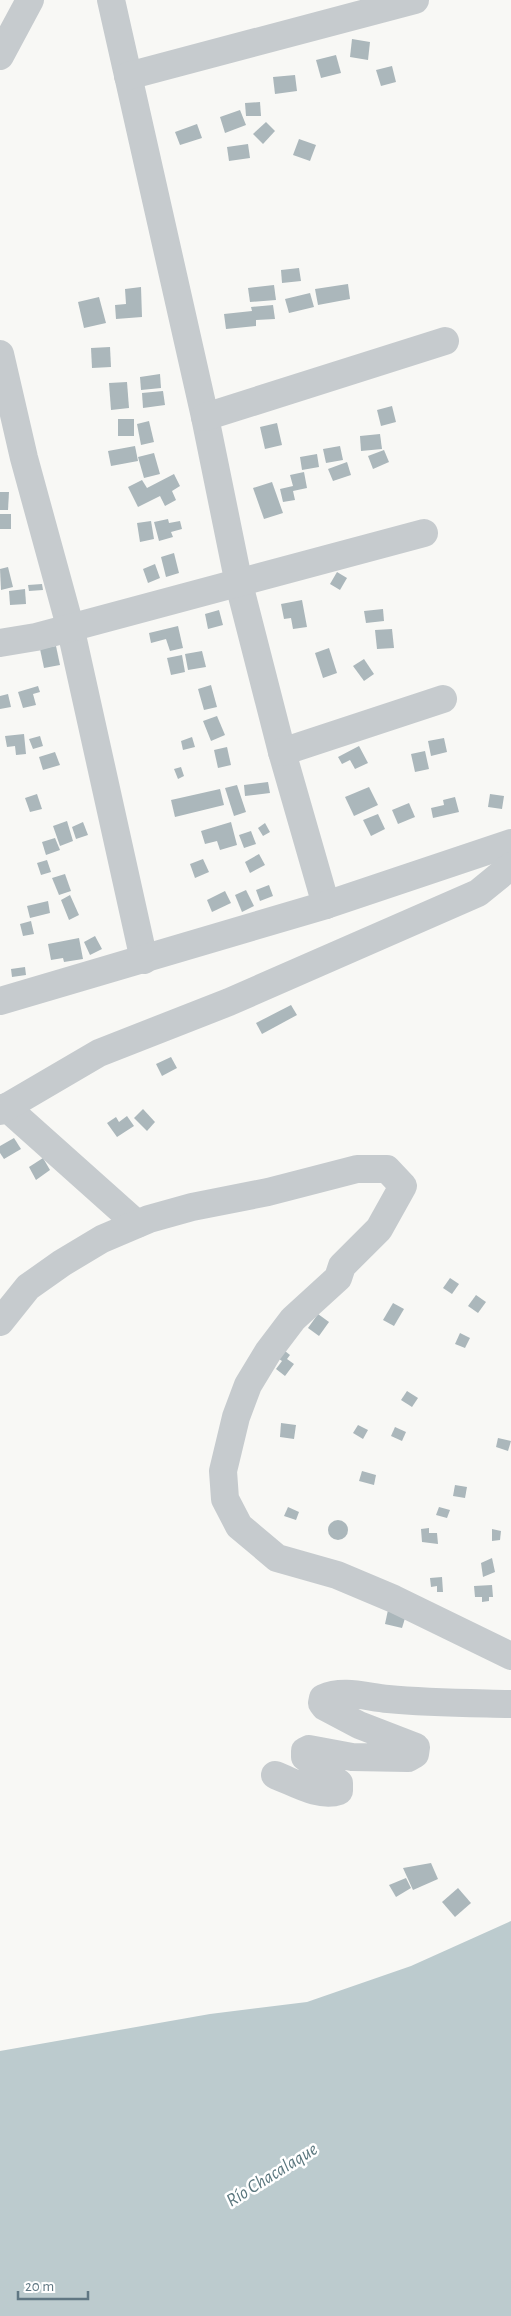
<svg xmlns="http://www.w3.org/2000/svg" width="511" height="2316" viewBox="0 0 511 2316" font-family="'Alegreya Sans',sans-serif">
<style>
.water{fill:#bccbce}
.building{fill:#abb7bb}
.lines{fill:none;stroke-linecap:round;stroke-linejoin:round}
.minor{stroke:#c6cbce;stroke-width:28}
.labels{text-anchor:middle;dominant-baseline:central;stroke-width:5;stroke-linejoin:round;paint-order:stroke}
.water-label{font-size:19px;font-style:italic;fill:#5b777e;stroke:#fff}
</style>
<rect width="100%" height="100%" fill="#f8f8f5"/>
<path class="water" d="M511,1921V2316H0V2051L210,2014L307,2002L411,1966Z"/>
<g class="building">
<path d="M352,39L370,42L368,60L350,57Z"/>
<path d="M336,55L341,73L321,78L316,60Z"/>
<path d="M392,66L396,82L381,86L376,70Z"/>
<path d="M295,75L297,91L275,94L273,77Z"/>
<path d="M260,102L261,116H246L245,103Z"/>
<path d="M240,110L246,125L225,133L220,117Z"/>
<path d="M266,122L275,131L263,144L253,134Z"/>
<path d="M197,124L202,138L180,145L175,132Z"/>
<path d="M299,139L316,145L310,161L293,155Z"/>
<path d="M248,144L250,158L229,161L227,147Z"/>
<path d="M299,268L301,281L282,283L281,270Z"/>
<path d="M348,284L350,299L318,305L315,289Z"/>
<path d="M274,285L276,300L250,302L248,288Z"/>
<path d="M141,287L142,317L116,319L115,305L126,304L125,289Z"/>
<path d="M310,293L314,307L289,313L285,299Z"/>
<path d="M99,297L106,323L84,328L78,302Z"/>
<path d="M273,305L275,319L256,320V326L226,329L224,314L252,311L251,307Z"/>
<path d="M110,347L111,367L92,368L91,348Z"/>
<path d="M160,374L161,388L141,390L140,377Z"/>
<path d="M127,382L129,408L111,410L109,383Z"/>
<path d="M163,391L165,405L143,408L142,393Z"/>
<path d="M392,406L396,422L381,426L377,410Z"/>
<rect x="118" y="419" width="16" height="17"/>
<path d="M149,421L154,442L141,445L137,424Z"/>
<path d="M277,423L282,445L265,449L260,427Z"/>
<path d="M380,434L382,449L361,451L360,436Z"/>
<path d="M135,446L138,461L111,466L108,451Z"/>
<path d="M340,446L343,460L326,463L323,449Z"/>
<path d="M384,450L389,462L373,469L368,456Z"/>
<path d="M154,453L160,474L144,478L138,457Z"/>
<path d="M317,454L319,467L302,470L300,457Z"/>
<path d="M347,462L351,475L333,481L328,469Z"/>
<path d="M304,472L307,488L293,491L295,500L283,502L280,489L293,486L290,475Z"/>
<path d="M174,474L180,486L172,491L176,500L165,506L160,496L138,507L128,487L142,480L147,488Z"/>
<path d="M272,482L283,513L264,519L253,488Z"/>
<path d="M0,492H9L8,510H0Z"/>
<rect x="0" y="514" width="11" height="15"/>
<path d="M168,519L169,523L180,521L182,529L171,532L173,537L159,541L154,522Z"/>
<path d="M151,521L154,539L140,542L137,523Z"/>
<path d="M174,553L179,573L166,577L161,557Z"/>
<path d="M155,564L160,578L148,583L143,569Z"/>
<path d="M8,567L13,587L1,590L0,569Z"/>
<path d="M337,572L347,578L340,590L330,584Z"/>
<path d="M42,584L43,590L29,591L28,585Z"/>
<path d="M25,589L26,604L10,605L9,591Z"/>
<path d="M302,600L307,627L293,629L291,618L284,619L281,604Z"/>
<path d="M383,609L384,621L366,623L364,611Z"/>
<path d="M219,610L223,625L208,629L205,614Z"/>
<path d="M178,626L183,648L170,651L166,639L151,643L149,633Z"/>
<path d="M392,629L394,648L377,649L375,630Z"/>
<path d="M56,646L60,665L44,668L40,649Z"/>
<path d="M329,648L337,673L323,678L315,653Z"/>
<path d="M202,651L206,667L188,670L185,654Z"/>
<path d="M182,655L185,672L171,675L167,658Z"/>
<path d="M364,659L374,674L364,681L353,666Z"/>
<path d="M211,685L217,707L204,710L198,689Z"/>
<path d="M38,686L40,692L33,694L36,705L23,708L18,692Z"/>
<path d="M8,694L11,707L0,709V696Z"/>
<path d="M217,716L225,735L211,741L203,721Z"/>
<path d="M24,734L26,754L16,755L15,746L7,747L5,736Z"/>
<path d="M40,736L43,746L33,749L29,739Z"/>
<path d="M192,737L195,747L183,750L181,741Z"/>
<path d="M444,738L447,752L431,756L428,741Z"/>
<path d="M359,746L368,763L355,769L350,760L342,764L338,757Z"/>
<path d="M227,747L231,765L218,768L214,750Z"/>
<path d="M425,751L429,769L415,772L411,754Z"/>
<path d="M55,752L60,765L43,770L39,757Z"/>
<path d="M181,767L184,776L178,779L174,769Z"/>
<path d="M268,782L270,793L245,796L244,785Z"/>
<path d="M237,785L246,812L234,816L225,788Z"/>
<path d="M369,787L378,805L354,816L345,797Z"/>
<path d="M220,789L224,805L175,817L171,800Z"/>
<path d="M37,794L42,809L30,812L25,798Z"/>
<path d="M490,794L504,796L502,809L488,807Z"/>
<path d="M455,797L459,812L433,818L431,808L444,805L443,800Z"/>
<path d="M409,803L415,817L398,824L392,810Z"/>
<path d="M378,814L385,829L371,836L363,820Z"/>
<path d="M67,821L73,841L60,846L53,826Z"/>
<path d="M83,822L88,835L76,839L72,827Z"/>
<path d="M231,822L237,845L220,850L217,841L205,844L201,831Z"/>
<path d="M265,823L270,832L263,836L258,828Z"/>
<path d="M251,831L256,844L244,848L239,835Z"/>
<path d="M55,838L60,850L46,855L42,842Z"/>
<path d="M259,854L265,865L250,873L245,862Z"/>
<path d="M203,859L209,872L195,878L190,864Z"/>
<path d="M47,860L51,872L41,875L37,863Z"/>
<path d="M65,874L71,891L59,895L52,878Z"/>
<path d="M269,885L273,896L260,901L256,890Z"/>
<path d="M246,890L254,906L242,912L235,895Z"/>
<path d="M225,891L231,903L212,912L207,900Z"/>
<path d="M70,895L79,915L69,920L61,900Z"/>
<path d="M48,901L50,913L30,918L27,906Z"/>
<path d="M31,921L34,934L23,936L20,924Z"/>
<path d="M95,936L102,949L90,955L84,942Z"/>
<path d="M79,938L83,959L64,962L63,958L51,960L48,944Z"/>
<path d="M25,967L26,975L12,977L11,969Z"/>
<path d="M291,1005L297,1015L262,1034L256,1023Z"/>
<path d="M171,1057L177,1068L162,1076L156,1064Z"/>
<path d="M143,1109L155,1122L147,1131L134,1118Z"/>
<path d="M127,1116L134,1126L117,1137L107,1123L116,1117L119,1122Z"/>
<path d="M14,1138L21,1149L4,1159L0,1153V1146Z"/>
<path d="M43,1158L50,1170L36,1180L29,1167Z"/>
<path d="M450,1278L459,1284L452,1294L443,1288Z"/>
<path d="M476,1295L486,1302L478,1313L468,1306Z"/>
<path d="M393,1303L404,1309L394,1326L383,1320Z"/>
<path d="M318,1314L329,1322L319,1336L308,1328Z"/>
<path d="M460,1333L470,1338L465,1348L455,1344Z"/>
<path d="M285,1351L290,1355L287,1359L294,1364L285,1376L276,1369L282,1361L279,1359Z"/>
<path d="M407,1391L418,1398L412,1407L401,1400Z"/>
<path d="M281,1423L296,1425L294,1439L280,1437Z"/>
<path d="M358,1425L368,1430L363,1439L353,1433Z"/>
<path d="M395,1427L406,1432L402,1441L391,1436Z"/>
<path d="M498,1438L511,1441L508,1451L496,1447Z"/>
<path d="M362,1471L376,1475L374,1485L359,1481Z"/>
<path d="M455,1485L467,1487L465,1498L453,1496Z"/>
<path d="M288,1507L299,1512L296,1520L284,1516Z"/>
<path d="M439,1507L450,1510L447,1518L436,1515Z"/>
<circle cx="338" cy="1530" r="10"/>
<path d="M429,1528V1533H437L438,1544L422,1542L421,1529Z"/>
<path d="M492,1529L501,1531L500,1540L492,1541Z"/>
<path d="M492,1558L495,1572L483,1577L481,1563Z"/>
<path d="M442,1577L443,1592H437V1586L431,1587L430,1578Z"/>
<path d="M492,1585L493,1597H489V1601L482,1602V1597H475L474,1586Z"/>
<path d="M388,1610L406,1615L402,1628L385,1624Z"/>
<path d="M431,1863L438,1879L413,1890L403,1868Z"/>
<path d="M406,1878L411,1888L396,1897L389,1885Z"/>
<path d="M458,1888L471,1903L455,1917L442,1902Z"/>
</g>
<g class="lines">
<g class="minor">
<path d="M111,0L205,417L239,584L282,752L326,905"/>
<path d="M0,56L30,0"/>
<path d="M128,76L415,0"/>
<path d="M0,354L24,458L70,626L144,960"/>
<path d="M205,417L445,341"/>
<path d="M0,643L36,637L424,533"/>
<path d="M282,752L443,699"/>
<path d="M0,1001L326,905L511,843"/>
<path d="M6,1107L137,1224"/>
<path d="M0,1111L99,1053L229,1002L478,893L511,866"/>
<path d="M0,1322L28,1287L62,1263L102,1239L149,1219L192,1207L268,1192L357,1169H387L403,1186L379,1229L342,1266L338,1278L293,1319L268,1352L248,1385L236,1417L223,1471L225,1499L239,1526L277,1558L337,1575L394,1599L511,1656"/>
<path d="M275,1775C294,1782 319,1798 339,1791V1783L305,1757V1751L309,1749L352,1757L408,1758L415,1754L416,1747L359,1725L325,1707L322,1703L323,1698C344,1689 366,1697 388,1699C429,1703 470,1703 511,1704"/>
</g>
</g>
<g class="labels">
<g class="water-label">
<text transform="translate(272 2175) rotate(-32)">Río Chacalaque</text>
</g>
</g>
<path d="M18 2291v8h70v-8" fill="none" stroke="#607783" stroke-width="2.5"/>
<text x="25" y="2291" font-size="15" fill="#607783" stroke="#ffffff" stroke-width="4" paint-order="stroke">20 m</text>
</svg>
